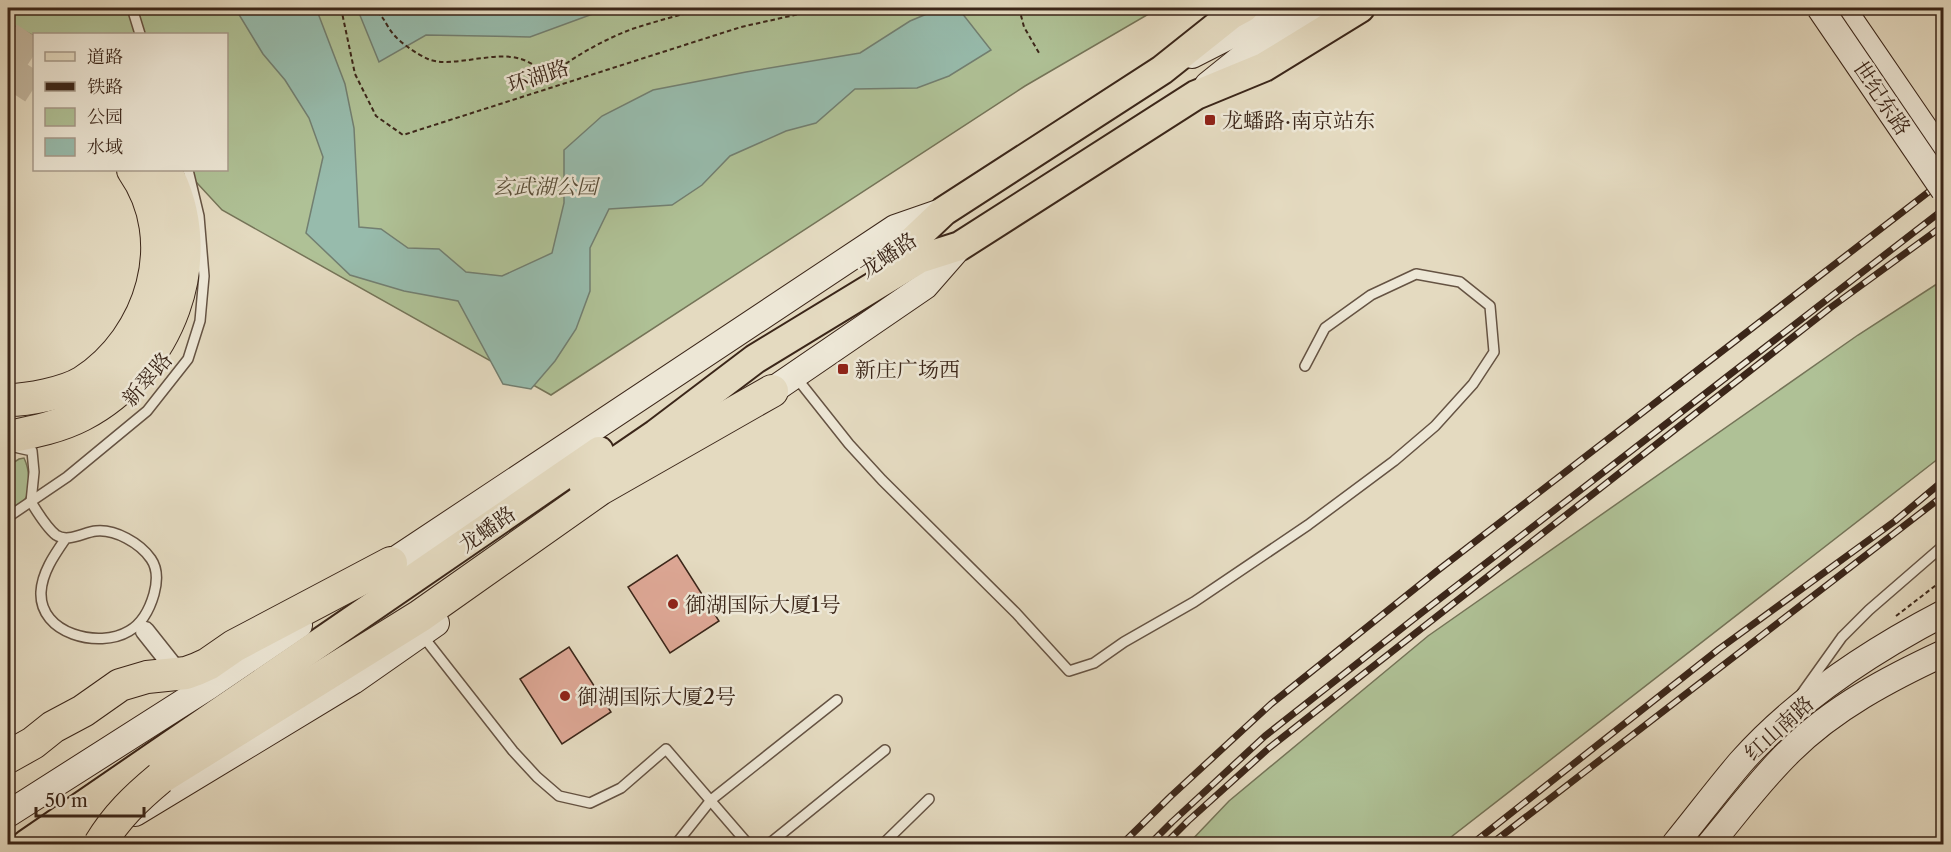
<svg xmlns="http://www.w3.org/2000/svg" width="1951" height="852" viewBox="0 0 1951 852" font-family="'Libre Caslon Text','Noto Serif SC',serif">
<style>
.green{fill:#afc196;stroke:#757458;stroke-width:1.5}
.water{fill:#97bbac;stroke:#727f71;stroke-width:1.5}
.building{fill:#dda795;stroke:#3b2619;stroke-width:1.5}
.lines{fill:none;stroke-linecap:round;stroke-linejoin:round}
.highway-tunnel{stroke:#c2b69f;stroke-width:32;stroke-dasharray:32 16;stroke-linecap:butt}
.lane-casing{stroke:#655343;stroke-width:12}
.street-casing{stroke:#655343;stroke-width:21}
.secondary-casing{stroke:#3b2619;stroke-width:28}
.primary-casing{stroke:#3b2619;stroke-width:32}
.highway-casing{stroke:#3b2619;stroke-width:34}
.path{stroke:#3b2619;stroke-width:2;stroke-dasharray:4.5 3;stroke-linecap:butt}
.lane{stroke:#ede7d6;stroke-width:9}
.street{stroke:#ede7d6;stroke-width:18}
.secondary{stroke:#ede7d6;stroke-width:26}
.primary{stroke:#e4dac0;stroke-width:28}
.highway{stroke:#e4dac0;stroke-width:32}
.rail-casing{stroke:#3b2619;stroke-width:7}
.rail{stroke:#ede7d6;stroke-width:4.5;stroke-dasharray:14;stroke-linecap:butt}
.secondary-bridge-casing{stroke:#3b2619;stroke-width:28;stroke-linecap:butt}
.highway-bridge-casing{stroke:#3b2619;stroke-width:34;stroke-linecap:butt}
.secondary-bridge{stroke:#ede7d6;stroke-width:26}
.highway-bridge{stroke:#e4dac0;stroke-width:32}
.poi-dot{fill:#8f2418;stroke:#ede7d6;stroke-width:2}
.labels{text-anchor:middle;dominant-baseline:central;stroke-width:5;stroke-linejoin:round;paint-order:stroke}
.street-label{font-size:21px;fill:#3b2619;stroke:#ede7d6}
.poi-label{font-size:21px;fill:#3b2619;stroke:#ede7d6;text-anchor:start}
.park-label{font-size:21px;font-style:italic;fill:#584d38;stroke:#ede7d6}
</style>
<rect width="100%" height="100%" fill="#e4dac0"/>
<filter id="stains"><feTurbulence type="fractalNoise" baseFrequency=".00333" numOctaves="4"/><feColorMatrix values="0 0 0 0 .2 0 0 0 0 .09 0 0 0 0 .02 0 0 0 .5 -.17"/></filter>
<radialGradient id="worn" r=".72"><stop offset=".6" stop-color="#630" stop-opacity="0"/><stop offset="1" stop-color="#630" stop-opacity=".3"/></radialGradient>
<g class="green">
<path d="M8,8H1159L1025,86L551,395L222,210L185,170H226V34H34V36L8,23Z"/>
<path d="M1943,280V455L1442,844H1188L1229,801L1428,636L1858,335Z"/>
<path d="M24,458C29,468 32,491 24,501C21,505 13,508 8,511V466L19,459Z"/>
</g>
<g class="water">
<path d="M235,8H316L345,84L354,128L359,227L381,229L408,248L439,249L466,272L502,276L552,253L564,203V150L602,116L653,90L746,72L860,53L910,21L941,8H958L991,50L949,76L917,88L855,89L816,123L786,131L730,156L702,185L672,205L609,209L590,248V291L576,329L555,361L531,389L503,384L458,301L404,291L350,275L306,233L323,157L309,118L285,80L263,54Z"/>
<path d="M357,8H609L530,37L426,35L379,62Z"/>
</g>
<g class="building">
<path d="M677,555L719,621L670,653L628,587Z"/>
<path d="M569,647L611,712L562,744L520,679Z"/>
</g>
<g class="lines">
<g class="highway-tunnel">
<path d="M8,38L34,55"/>
<path d="M8,71L34,88"/>
</g>
<g class="lane-casing">
<g id="lane">
<path d="M132,8L140,34"/>
<path d="M795,376L849,444L882,480L1016,613L1069,671L1094,663L1124,642L1194,602L1308,525L1394,461L1435,426L1473,384L1494,352L1490,306L1460,282L1416,274L1371,295L1325,328L1305,366"/>
<path d="M14,447L32,451L34,472L31,502C38,513 46,527 56,535C68,543 84,532 96,531C115,529 140,543 151,559C158,569 157,583 154,594C150,608 143,623 129,631C99,649 39,634 41,592C42,572 55,554 66,538"/>
<path d="M8,517L67,477L147,411L188,359L200,321L204,276L199,216L188,170"/>
<path d="M422,635L513,751L537,777L559,796L590,803L621,788L666,749L748,844"/>
<path d="M1802,693L1842,637L1869,610L1944,545"/>
<path d="M676,844L711,800L837,700"/>
<path d="M769,844L885,750"/>
<path d="M883,844L929,799"/>
</g>
</g>
<g class="street-casing">
<path id="street" d="M145,631L172,665"/>
</g>
<g class="secondary-casing">
<g id="secondary">
<path d="M1842,8L1944,157"/>
<path d="M1192,55L1245,28L1279,8"/>
<path d="M1208,85L1259,44L1320,8"/>
<path d="M757,401L925,286L960,246"/>
<path d="M374,574L895,228L944,211"/>
<path d="M135,813L353,681L436,623"/>
<path d="M8,814L209,686L299,625"/>
<path d="M1675,844C1697,817 1718,789 1741,762C1796,700 1871,651 1944,613"/>
<path d="M1710,844C1736,813 1761,779 1790,751C1833,708 1890,678 1944,653"/>
</g>
</g>
<g class="primary-casing">
<g id="primary">
<path d="M883,261L906,247L944,211L1162,70L1231,15L1244,8"/>
<path d="M583,484L656,434L755,359L919,259L960,246L1196,95L1264,67L1360,8"/>
<path d="M27,844L599,451"/>
<path d="M60,844L130,797"/>
</g>
</g>
<g class="highway-casing">
<g id="highway">
<path d="M8,400C28,400 65,393 83,382C152,337 182,240 133,170"/>
<path d="M8,437C33,432 59,427 82,415C168,370 213,258 165,170"/>
<path d="M8,757L33,743L53,727L83,711L120,685L147,677L186,673L197,669L208,664L234,646L391,563"/>
<path d="M160,778L420,616L600,489L772,391"/>
</g>
</g>
<g class="path">
<path d="M341,8L355,74L376,116L403,135L741,27L826,8"/>
<path d="M370,8C386,16 383,22 394,35C402,44 417,54 428,59C450,69 494,50 521,59C531,62 541,70 550,75C575,56 603,40 632,29C656,21 681,15 705,8"/>
<path d="M1019,8L1024,27L1039,53"/>
<path d="M1896,616L1944,579"/>
</g>
<use href="#lane" class="lane"/>
<use href="#street" class="street"/>
<use href="#secondary" class="secondary"/>
<use href="#primary" class="primary"/>
<use href="#highway" class="highway"/>
<g class="rail-casing">
<g id="rail">
<path d="M1122,844L1171,796L1271,704L1437,571L1944,180"/>
<path d="M1150,844L1172,822L1265,736L1420,614L1944,209"/>
<path d="M1165,844L1188,821L1269,748L1830,308L1944,225"/>
<path d="M1472,844L1719,649L1895,521L1944,480"/>
<path d="M1491,844L1944,495"/>
</g>
</g>
<use href="#rail" class="rail"/>
<g class="secondary-bridge-casing">
<path id="secondary-bridge" d="M1820,8L1944,190"/>
</g>
<g class="highway-bridge-casing">
<path id="highway-bridge" d="M100,844C116,817 136,798 160,778"/>
</g>
<use href="#secondary-bridge" class="secondary-bridge"/>
<use href="#highway-bridge" class="highway-bridge"/>
</g>
<g class="poi-dot">
<rect x="1204" y="114" width="12" height="12" rx="3"/>
<rect x="837" y="363" width="12" height="12" rx="3"/>
<circle cx="673" cy="604" r="6"/>
<circle cx="565" cy="696" r="6"/>
</g>
<g class="labels">
<g class="street-label">
<text transform="translate(538 76) rotate(-18)">环湖路</text>
<text transform="translate(1882 98) rotate(56)">世纪东路</text>
<text transform="translate(888 255) rotate(-34)">龙蟠路</text>
<text transform="translate(147 379) rotate(-49)">新翠路</text>
<text transform="translate(487 529) rotate(-35)">龙蟠路</text>
<text transform="translate(1779 728) rotate(-42)">红山南路</text>
</g>
<g class="poi-label">
<text x="1222" y="120">龙蟠路·南京站东</text>
<text x="855" y="369">新庄广场西</text>
<text x="685" y="604">御湖国际大厦1号</text>
<text x="577" y="696">御湖国际大厦2号</text>
</g>
<g class="park-label">
<text x="545" y="186">玄武湖公园</text>
</g>
</g>
<rect width="1951" height="852" fill="none" stroke="#e4dac0" stroke-width="30"/>
<rect x="9" y="9" width="1933" height="834" fill="none" stroke="#3b2619" stroke-width="3"/>
<rect x="15" y="15" width="1921" height="822" fill="none" stroke="#3b2619" stroke-width="1.5"/>
<rect x="33" y="33" width="195" height="138" fill="#ede7d6" stroke="#a69a8a" stroke-width="1.5"/>
<rect x="45" y="52" width="30" height="9" fill="#e4dac0" stroke="#a69a8a" stroke-width="1.5"/>
<text x="87" y="63" font-size="18" fill="#3b2619">道路</text>
<rect x="45" y="82" width="30" height="9" fill="#3b2619" stroke="#a69a8a" stroke-width="1.5"/>
<text x="87" y="93" font-size="18" fill="#3b2619">铁路</text>
<rect x="45" y="108" width="30" height="18" fill="#afc196" stroke="#a69a8a" stroke-width="1.5"/>
<text x="87" y="123" font-size="18" fill="#3b2619">公园</text>
<rect x="45" y="138" width="30" height="18" fill="#97bbac" stroke="#a69a8a" stroke-width="1.5"/>
<text x="87" y="153" font-size="18" fill="#3b2619">水域</text>
<path d="M36 807v9h108v-9" fill="none" stroke="#3b2619" stroke-width="3"/>
<text x="45" y="807" font-size="18" fill="#3b2619" stroke="#ede7d6" stroke-width="4.5" paint-order="stroke">50 m</text>
<rect width="100%" height="100%" filter="url(#stains)"/>
<rect width="100%" height="100%" fill="url(#worn)"/>
</svg>
